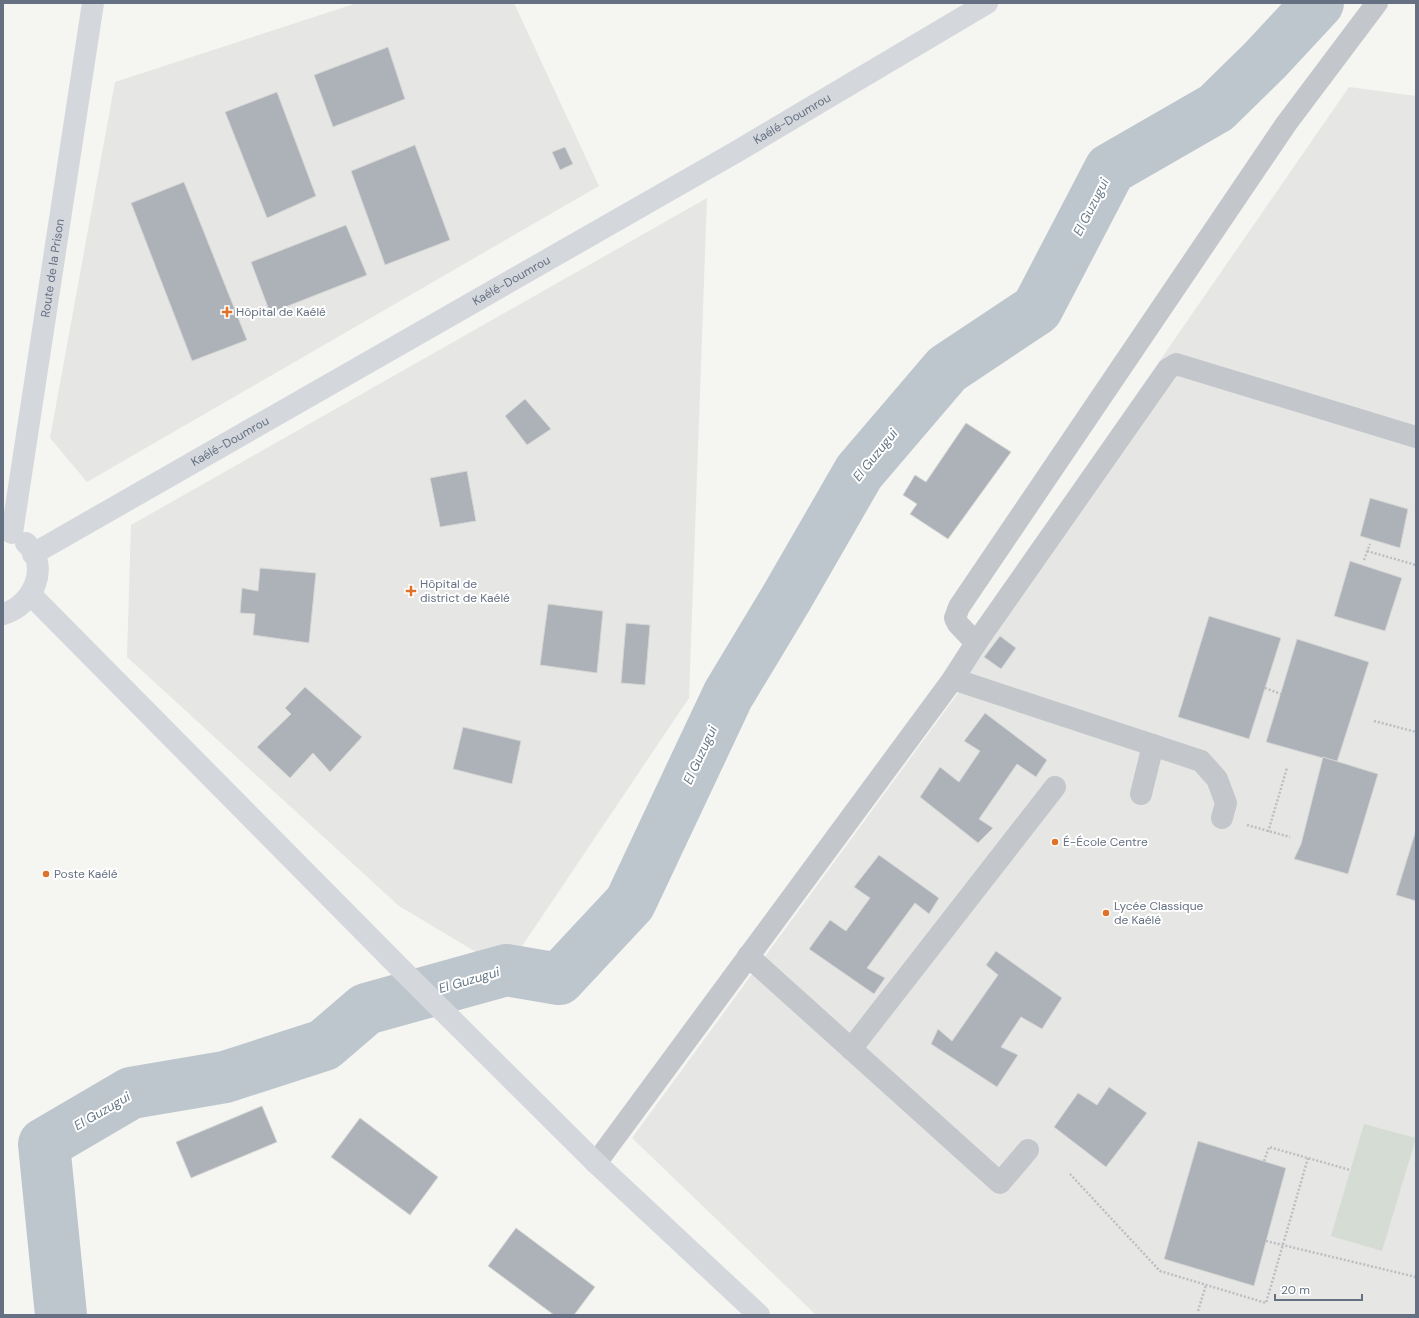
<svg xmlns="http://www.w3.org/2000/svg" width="1419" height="1318" viewBox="0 0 1419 1318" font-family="'DM Sans',sans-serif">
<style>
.built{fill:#e6e6e5}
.green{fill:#d5dcd3}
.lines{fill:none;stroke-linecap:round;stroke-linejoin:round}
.river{stroke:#bec6cd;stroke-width:52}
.building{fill:#acb2b8;stroke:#d6d7d5}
.path{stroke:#bdbec1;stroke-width:2.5;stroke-dasharray:2 2;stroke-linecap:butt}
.minor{stroke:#c3c6ca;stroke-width:22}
.major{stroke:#d4d7dc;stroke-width:22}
.poi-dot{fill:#de7229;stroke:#fff;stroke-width:1.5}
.labels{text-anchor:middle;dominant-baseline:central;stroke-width:4;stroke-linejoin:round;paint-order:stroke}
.street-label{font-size:12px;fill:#657082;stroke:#fff}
.poi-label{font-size:12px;fill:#657082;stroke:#fff;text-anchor:start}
.water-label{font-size:13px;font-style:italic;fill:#667886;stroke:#fff}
</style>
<rect width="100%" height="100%" fill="#f5f5f2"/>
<g class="built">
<path d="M357,3H514L599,186L87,482L50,438L115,82Z"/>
<path d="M1349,87L1416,96V1315H816L632,1138L961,689L943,674Z"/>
<path d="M707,198L689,698L506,970L399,906L127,657L131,525Z"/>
</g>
<path class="green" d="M1364,1124L1416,1138L1382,1251L1331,1236Z"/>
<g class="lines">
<path class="river" d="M61,1315L44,1144L131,1093L225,1077L324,1045L366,1009L506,970L559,979L630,903L728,695L787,597L859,472L947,369L1037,309L1110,169L1216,108L1265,60L1318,3"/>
</g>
<g class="building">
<path d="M388,47L405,99L333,127L314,75Z"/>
<path d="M277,92L316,196L267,218L225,112Z"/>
<path d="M415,145L450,240L385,265L351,171Z"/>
<path d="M565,147L573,164L560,170L552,152Z"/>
<path d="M184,182L247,340L192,361L131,203Z"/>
<path d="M346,225L367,275L270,313L251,262Z"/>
<path d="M525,399L551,429L527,445L505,416Z"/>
<path d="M966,423L1011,452L948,539L910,514L917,504L903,495L915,475L926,482Z"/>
<path d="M467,471L476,521L440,527L430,478Z"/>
<path d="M1370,498L1408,509L1400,548L1360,536Z"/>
<path d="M1350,561L1402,578L1385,631L1334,616Z"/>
<path d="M260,568L316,573L309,643L253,635L255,614L240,613L242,588L258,591Z"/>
<path d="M548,604L603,611L597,673L540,665Z"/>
<path d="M1209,616L1281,638L1249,739L1178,717Z"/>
<path d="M626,623L650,625L645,685L621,683Z"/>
<path d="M1000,636L1016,648L1001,669L984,657Z"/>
<path d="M1297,639L1369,662L1337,762L1266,742Z"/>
<path d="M305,687L362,737L330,772L313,753L290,778L257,747L291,714L285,708Z"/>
<path d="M985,713L1047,760L1036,777L1017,764L979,819L993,828L978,843L920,797L940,767L959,782L980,751L964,741Z"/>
<path d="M463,727L521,741L512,784L453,769Z"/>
<path d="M1323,757L1378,774L1348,874L1294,859L1301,844Z"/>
<path d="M1416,830V901L1396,895Z"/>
<path d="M879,855L939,898L929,914L915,903L867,968L885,978L874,994L809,949L830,920L846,931L870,898L854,887Z"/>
<path d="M996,951L1062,998L1042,1029L1021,1017L1001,1047L1018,1055L997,1087L931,1044L938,1029L952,1041L998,975L986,965Z"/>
<path d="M1109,1087L1147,1113L1106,1167L1054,1127L1078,1093L1097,1105Z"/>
<path d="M262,1106L277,1142L191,1178L176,1142Z"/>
<path d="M360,1118L438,1177L410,1215L331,1157Z"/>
<path d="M1198,1141L1286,1168L1254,1286L1164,1259Z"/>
<path d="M516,1228L595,1287L574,1315H554L488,1266Z"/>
</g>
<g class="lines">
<g class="path">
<path d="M1367,551L1416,565"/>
<path d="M1364,560L1370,544"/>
<path d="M1265,688L1281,694"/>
<path d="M1374,721L1416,732"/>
<path d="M1247,825L1290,837"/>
<path d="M1268,832L1287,768"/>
<path d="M1264,1161L1269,1147L1350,1170"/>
<path d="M1070,1174L1160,1271L1266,1303L1308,1158"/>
<path d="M1266,1241L1416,1277"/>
<path d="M1198,1311L1206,1285"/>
</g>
<g class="minor">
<path d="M976,643L1168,369L1176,364L1416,437"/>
<path d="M953,679L1201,761L1217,779L1226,803L1222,818"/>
<path d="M1141,794L1153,745"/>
<path d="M748,956L1000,1183L1028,1150"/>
<path d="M851,1049L1055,787"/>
<path d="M596,1163L953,679L976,643L958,624L955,618L959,607L1286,124L1377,3"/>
</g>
<g class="major">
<path id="s1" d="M12,533L93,3"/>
<path id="s2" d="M33,554L736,152L987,3"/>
<path d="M31,595L410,978L596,1163L759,1315"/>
<path d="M3,614C33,606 51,566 26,543"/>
</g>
</g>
<g class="poi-dot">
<path d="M225 306h4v4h4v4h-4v4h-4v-4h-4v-4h4z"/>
<path d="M409 585h4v4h4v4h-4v4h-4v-4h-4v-4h4z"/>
<circle cx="1055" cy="842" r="4"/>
<circle cx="46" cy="874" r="4"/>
<circle cx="1106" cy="913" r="4"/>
</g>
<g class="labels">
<g class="street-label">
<text stroke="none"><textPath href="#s2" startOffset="875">Kaélé-Doumrou</textPath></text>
<text stroke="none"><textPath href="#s1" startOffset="268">Route de la Prison</textPath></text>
<text stroke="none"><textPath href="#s2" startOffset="551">Kaélé-Doumrou</textPath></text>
<text stroke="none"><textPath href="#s2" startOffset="227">Kaélé-Doumrou</textPath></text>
</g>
<g class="poi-label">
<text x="236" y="312">Hôpital de Kaélé</text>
<text x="420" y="584">Hôpital de<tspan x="420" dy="14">district de Kaélé</tspan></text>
<text x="1063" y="842">É-École Centre</text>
<text x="54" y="874">Poste Kaélé</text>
<text x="1114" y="906">Lycée Classique<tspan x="1114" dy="14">de Kaélé</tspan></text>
</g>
<g class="water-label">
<text transform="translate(1091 207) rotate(-63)">El Guzugui</text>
<text transform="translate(875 455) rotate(-51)">El Guzugui</text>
<text transform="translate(700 755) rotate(-65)">El Guzugui</text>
<text transform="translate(469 980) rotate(-16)">El Guzugui</text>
<text transform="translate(102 1111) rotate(-30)">El Guzugui</text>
</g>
</g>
<rect width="1419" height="1318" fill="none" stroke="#657082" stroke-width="8"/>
<path d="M1275 1294v6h87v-6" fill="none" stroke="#657082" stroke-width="2"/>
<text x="1281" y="1294" font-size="12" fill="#657082" stroke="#ffffff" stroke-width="3" paint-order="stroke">20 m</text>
</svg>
